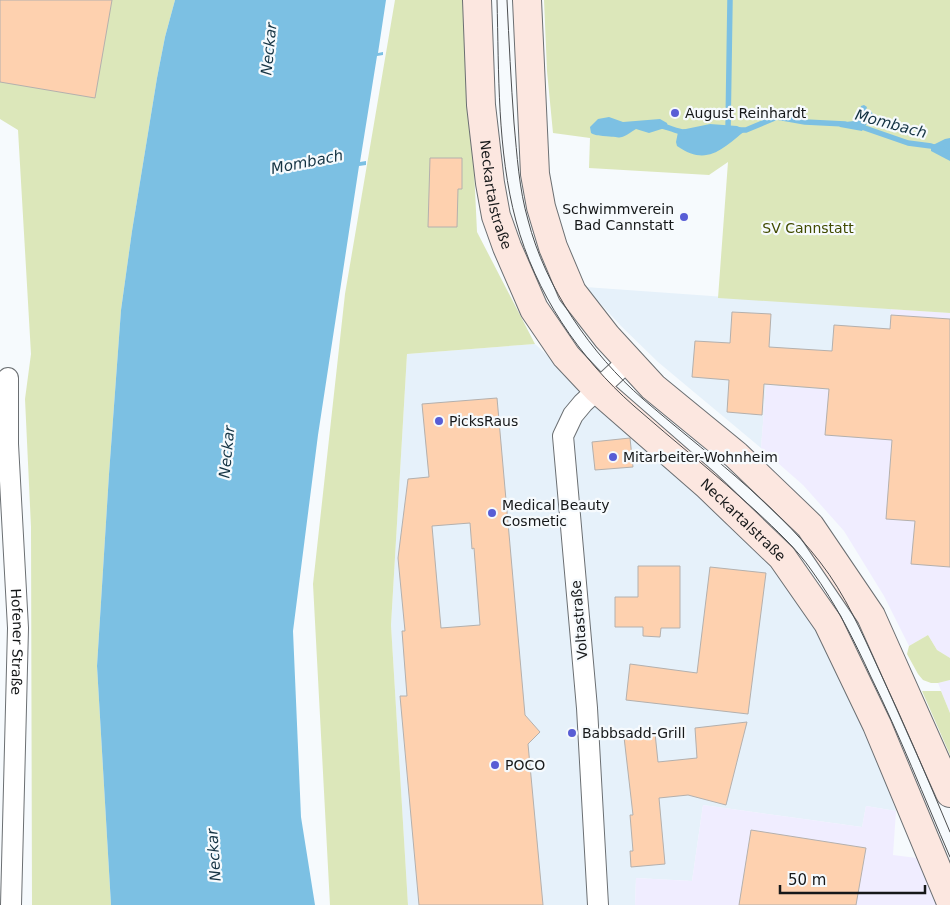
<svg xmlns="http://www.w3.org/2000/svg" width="950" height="905" viewBox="0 0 950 905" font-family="'DejaVu Sans',sans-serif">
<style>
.built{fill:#e6f1fa}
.industrial{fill:#f0edff}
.green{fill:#dce7ba}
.water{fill:#7cc0e3}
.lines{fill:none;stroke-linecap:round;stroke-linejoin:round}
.stream{stroke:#7cc0e3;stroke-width:5.5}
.building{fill:#fed1af;stroke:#b4b0ad;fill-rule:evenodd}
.minor-casing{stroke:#6b6f72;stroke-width:22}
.secondary-casing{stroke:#6b6f72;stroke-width:30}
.minor{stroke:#fff;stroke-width:20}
.secondary{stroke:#fce7e0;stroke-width:28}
.tram{stroke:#4c4e50;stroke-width:1}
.poi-dot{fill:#585dd5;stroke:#f6fafd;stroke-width:2}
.labels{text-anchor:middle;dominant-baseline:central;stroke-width:4.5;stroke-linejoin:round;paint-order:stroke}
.poi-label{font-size:14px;fill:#161819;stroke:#f6fafd;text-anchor:start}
.street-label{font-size:14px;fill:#161819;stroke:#f6fafd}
.park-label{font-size:14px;fill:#414b00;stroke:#f6fafd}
.water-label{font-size:15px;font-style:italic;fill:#143343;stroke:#f6fafd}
</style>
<rect width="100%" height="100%" fill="#f6fafd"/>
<g class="built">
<path d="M585,287L891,309L885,395L766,385L761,448L658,362L621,326Z"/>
<path d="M535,344L764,554L823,633L872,746L896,811L866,806L862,827L703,805L692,881L636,878L635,905H408L391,625L407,354Z"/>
</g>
<g class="industrial">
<path d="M891,309L950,313V658L937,650L928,635L909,646L884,596L844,531L803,485L761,448L766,385L885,394Z"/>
<path d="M950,680V713L938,683Z"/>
<path d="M703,805L862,827L866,806L896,811L893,855L917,858L936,905H635L636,878L692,881Z"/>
</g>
<g class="green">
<path d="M0,0H175L165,37L157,78L132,231L121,310L109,474L97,666L111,905H32L31,527L25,399L31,354L18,130L0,119Z"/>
<path d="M395,0H466L477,232L535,344L407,354L391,625L408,905H330L313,584L345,294Z"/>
<path d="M544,0H950V313L718,298L728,162L709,175L589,168L590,138L553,133L547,71Z"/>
<path d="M928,635L937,650L950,658V680L938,683H931L923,680L918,674L907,654L909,646Z"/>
<path d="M922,691H941L950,713V755Z"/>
</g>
<g class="water">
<path d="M175,0H386L378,53L383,52V55L377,56L360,162L366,161V165L359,166L318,435L293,631L301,817L315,905H111L97,666L109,474L121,310L132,231L157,78L165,37Z"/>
<path d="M864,105L867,107L866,110H870L873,114L862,131L840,127L837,123L854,121L859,114L861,106Z"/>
<path d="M609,117L623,122L660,119L667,123L668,127L649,133L636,129C617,141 625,137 603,136C598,135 596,136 591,133L590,127L598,119Z"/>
<path d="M710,124L737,126L746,130C722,149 707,167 677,146L676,142L678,132L681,130Z"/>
<path d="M950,138V161L931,151V146L945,139Z"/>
</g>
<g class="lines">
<g class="stream">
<path d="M661,126C670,127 676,132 685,132"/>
<path d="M859,126L908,143L931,146L950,152"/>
<path d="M728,130L730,0"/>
<path d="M739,130H746L777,117L805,122L845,124"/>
</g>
</g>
<g class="building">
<path d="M0,0H112L95,98L0,82Z"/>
<path d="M430,158H462V189H458L457,227H428Z"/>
<path d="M732,312L771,314L769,347L832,351L834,325L890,329L891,315L950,319V567L911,564L915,521L886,519L892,440L825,435L829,389L764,384L762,415L727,412L729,380L692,377L695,341L730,343Z"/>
<path d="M497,398L525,715L540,732L528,744L543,905H419L400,696H407L402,631H405L398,558L408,479L429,477L422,404ZM470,523L472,549L474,548L480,625L441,628L432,526Z"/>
<path d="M630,438L633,467L595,470L592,442Z"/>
<path d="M638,566H680V628H661L660,637L643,636V627H615V597H638Z"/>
<path d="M710,567L766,573L748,714L626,700L630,664L697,673Z"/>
<path d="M747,722L726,805L688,795L659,798L665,864L631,867L630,851H633L630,815H633L624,737L655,733L658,762L697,758L695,728Z"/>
<path d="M751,830L866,848L856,905H739Z"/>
</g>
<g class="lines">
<g class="minor-casing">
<g id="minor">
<path id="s1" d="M8,378V444L18,628L11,905"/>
<path d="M598,905L587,708L563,436L573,415L583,403L628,361"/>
</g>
</g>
<g class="secondary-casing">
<g id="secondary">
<path id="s2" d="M477,0L481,105L490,183L496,216L507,247L534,309L566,356L597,389L707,485L782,557L828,623L877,725L950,900"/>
<path d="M527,0L535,174L541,207L553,247L572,292L607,337L653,387L736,455L810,526L871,616L950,793"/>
</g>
</g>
<use href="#minor" class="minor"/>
<use href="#secondary" class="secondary"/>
<g class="tram">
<path d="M497,0C499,73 497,150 516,221C535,292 579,358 634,406C675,442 717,475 757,512C776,530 797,549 812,571C836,604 854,640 871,677C900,736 924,797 950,857"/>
<path d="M507,0C509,41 511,82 514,123C517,155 519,189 528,220C545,287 591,354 643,399C702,450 773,501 820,562C845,594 862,633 879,670C904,723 927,777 950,832"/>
</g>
</g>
<g class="poi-dot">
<circle cx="675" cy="113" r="5"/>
<circle cx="684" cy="217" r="5"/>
<circle cx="439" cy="421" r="5"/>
<circle cx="613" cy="457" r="5"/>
<circle cx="492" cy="513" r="5"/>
<circle cx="572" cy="733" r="5"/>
<circle cx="495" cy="765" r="5"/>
</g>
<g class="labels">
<g class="poi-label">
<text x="685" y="113">August Reinhardt</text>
<text x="674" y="209" text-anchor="end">Schwimmverein<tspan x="674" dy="16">Bad Cannstatt</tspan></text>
<text x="449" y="421">PicksRaus</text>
<text x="623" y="457">Mitarbeiter-Wohnheim</text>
<text x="502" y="505">Medical Beauty<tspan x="502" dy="16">Cosmetic</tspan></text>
<text x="582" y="733">Babbsadd-Grill</text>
<text x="505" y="765">POCO</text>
</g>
<g class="street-label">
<text stroke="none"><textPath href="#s2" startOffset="196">Neckartalstraße</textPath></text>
<text stroke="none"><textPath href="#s2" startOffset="616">Neckartalstraße</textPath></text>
<text transform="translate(579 620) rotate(-95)">Voltastraße</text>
<text stroke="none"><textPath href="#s1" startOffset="264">Hofener Straße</textPath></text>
</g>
<g class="park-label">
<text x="808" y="228">SV Cannstatt</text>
</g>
<g class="water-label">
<text transform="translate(269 49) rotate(-84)">Neckar</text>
<text transform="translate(891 124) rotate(15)">Mombach</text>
<text transform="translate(307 162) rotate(-11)">Mombach</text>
<text transform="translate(227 452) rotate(-84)">Neckar</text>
<text transform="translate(214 855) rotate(-94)">Neckar</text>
</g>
</g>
<path d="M780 885v8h145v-8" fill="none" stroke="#161819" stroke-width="2.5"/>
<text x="788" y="885" font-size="15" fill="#161819" stroke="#f6fafd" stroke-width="4" paint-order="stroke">50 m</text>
</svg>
